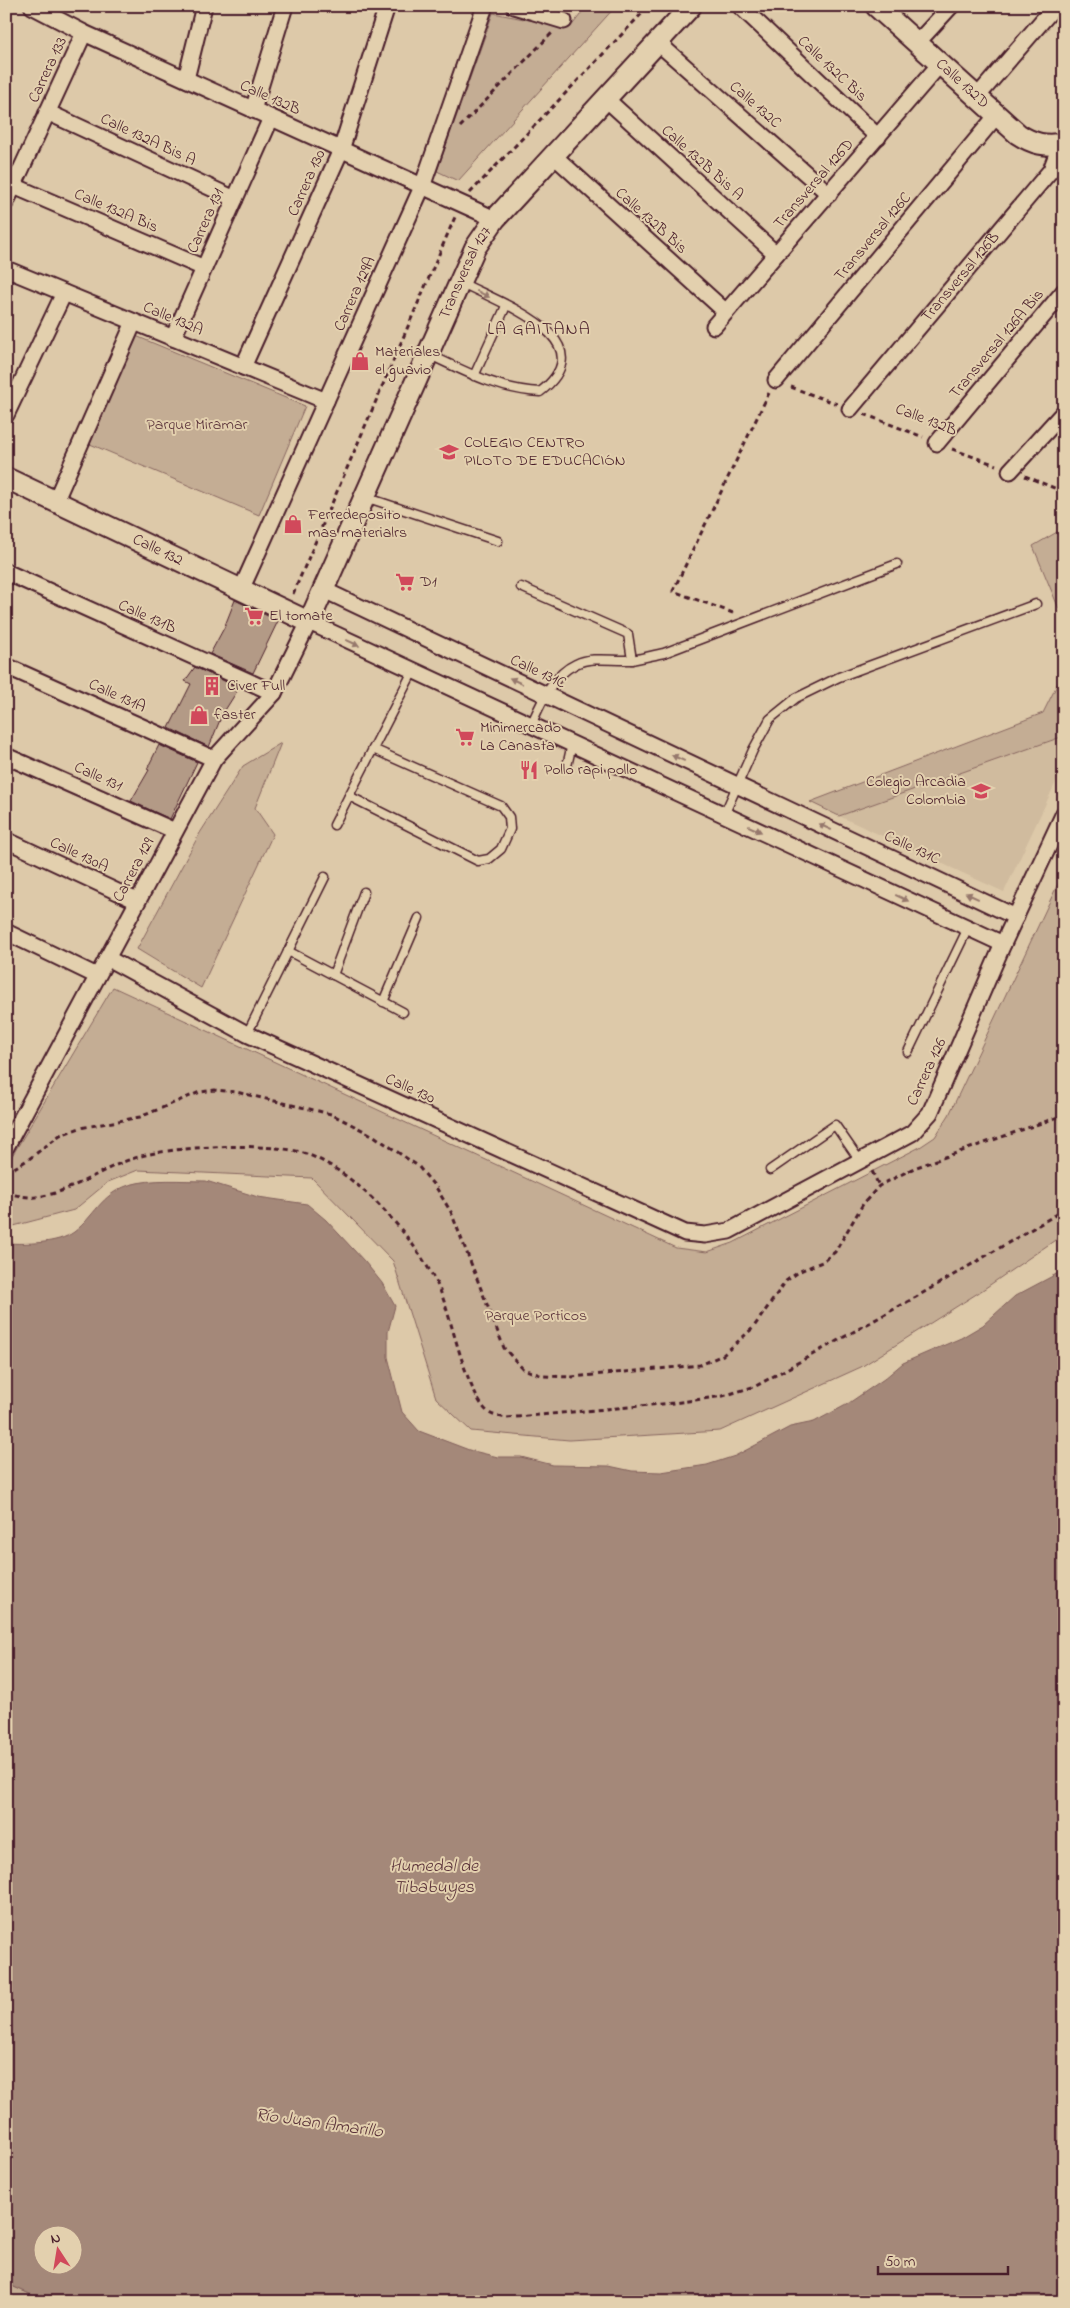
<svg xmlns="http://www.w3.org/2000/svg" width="1070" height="2308" viewBox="0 0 1070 2308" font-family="'Indie Flower',sans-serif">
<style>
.built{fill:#d0bb9e}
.green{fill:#c4ad94;stroke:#876660}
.water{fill:#a48879;stroke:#805e5a;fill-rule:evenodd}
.building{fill:#b39a86;stroke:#4a1f2b}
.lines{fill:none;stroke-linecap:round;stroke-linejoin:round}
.lane-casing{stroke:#4a1f2b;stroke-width:11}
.street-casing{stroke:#4a1f2b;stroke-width:19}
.secondary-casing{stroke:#4a1f2b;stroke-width:24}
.path{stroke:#4a1f2b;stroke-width:3;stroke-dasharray:5 4;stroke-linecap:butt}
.lane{stroke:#e3d0ae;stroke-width:8}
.street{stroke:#e3d0ae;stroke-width:15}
.secondary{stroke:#e3d0ae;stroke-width:20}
.oneway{fill:#96786c}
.labels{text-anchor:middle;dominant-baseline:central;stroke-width:4;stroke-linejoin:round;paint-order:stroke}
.street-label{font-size:16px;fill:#4a1f2b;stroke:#e3d0ae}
.poi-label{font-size:16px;fill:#4a1f2b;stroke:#e3d0ae;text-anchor:start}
.park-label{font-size:16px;fill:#5c343b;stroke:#e3d0ae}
.neighbourhood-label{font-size:18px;letter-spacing:1px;fill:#4a1f2b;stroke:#e3d0ae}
.water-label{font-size:18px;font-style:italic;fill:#5c343b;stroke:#e3d0ae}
</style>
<rect width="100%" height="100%" fill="#ddc9a9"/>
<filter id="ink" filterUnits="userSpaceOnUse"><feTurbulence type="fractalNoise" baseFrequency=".02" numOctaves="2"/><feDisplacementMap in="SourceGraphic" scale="10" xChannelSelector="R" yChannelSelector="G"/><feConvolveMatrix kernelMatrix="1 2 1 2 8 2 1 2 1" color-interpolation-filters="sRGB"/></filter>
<g filter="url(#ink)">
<path class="built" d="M1064,736V765L1004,892L839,816Z"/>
<g class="green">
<path d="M587,6H616L458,181L437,171L493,13L570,28Z"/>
<path d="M136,336L305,406L259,515L90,444Z"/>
<path d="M1064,528V621L1033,546Z"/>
<path d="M1064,671V736L839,816L810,802L1043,713Z"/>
<path d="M281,743L255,808L273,834L201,988L137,949L200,833L243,766Z"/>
<path d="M1064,871V1234L978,1293L861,1367L720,1431L569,1440L471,1431L436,1398L393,1261L312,1178L138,1170L108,1182L74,1210L6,1228V1166L113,987L676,1248L707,1252L733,1243L920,1147L935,1137L949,1115Z"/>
<path d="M6,2280L14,2287L48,2302H6Z"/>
</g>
<path class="water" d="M206,1181L258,1197L307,1204L326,1220L365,1262L382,1283L395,1306L388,1332V1357L402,1412L419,1431L469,1450L498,1457H521L553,1465L609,1466L632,1471L661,1472L707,1465L735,1456L790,1427L814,1422L846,1405L884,1379L903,1363L961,1338L983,1325L1015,1296L1064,1270V2302H48L14,2287L6,2280V1243C25,1244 58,1244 74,1232C95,1216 100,1195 129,1185C152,1178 182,1181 206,1181ZM42,2236H72V2266H42Z"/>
<g class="building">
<path d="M235,600L278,621L253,673L210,654L224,628Z"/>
<path d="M195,667L239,688L222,715L209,747L169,728L191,684L185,681Z"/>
<path d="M159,745L197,762L170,819L131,801L149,770L147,769Z"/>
</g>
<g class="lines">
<g class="lane-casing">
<g id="lane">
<path d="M428,354C464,371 499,390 540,392C608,339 499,303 460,282"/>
<path d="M474,376L506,306"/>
<path d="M365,497L498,541"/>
<path d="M521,587L628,634L632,660"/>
<path d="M531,725C541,703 552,675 576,664C591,656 613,661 630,660C641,659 653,655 664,653L897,564"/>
<path d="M567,766L572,744"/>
<path d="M349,796L478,861L489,859L501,849L510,829L509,817L501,806L373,749"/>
<path d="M724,815L753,750L770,719L796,698L839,677L1036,604"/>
<path d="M334,825L413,671"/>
<path d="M288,951L403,1012"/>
<path d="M333,975L364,892"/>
<path d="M383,1002L419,918"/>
<path d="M247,1034L325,877"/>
<path d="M908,1052L968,928"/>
<path d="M770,1170L835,1125L860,1161"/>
</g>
</g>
<g class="street-casing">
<g id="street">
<path d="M32,6L84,33L495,219"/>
<path d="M514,6L564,21"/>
<path d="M740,6L878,137"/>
<path d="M657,42L829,194"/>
<path d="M917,43L951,6"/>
<path d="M186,79L204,6"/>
<path d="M977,97L1055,6"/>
<path d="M605,98L776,254"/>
<path d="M253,110L285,6"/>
<path d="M47,112L235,199"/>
<path d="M553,155L726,312"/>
<path d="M14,186L204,268"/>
<path d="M6,202L84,33"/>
<path d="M6,269L326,401"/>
<path d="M714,326L940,64"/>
<path d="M173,338L271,118"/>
<path d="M243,367L341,150L387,6"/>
<path d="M776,380L997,115"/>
<path id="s1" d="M850,409L1051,170L1057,154V144"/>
<path d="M6,415L64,293"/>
<path d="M937,443L1064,291"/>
<path d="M1010,471L1064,412"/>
<path d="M55,502L134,322"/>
<path d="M6,572L274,693"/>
<path d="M241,590L422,187L485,6"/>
<path d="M324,590L1016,917"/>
<path d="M6,666L214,759"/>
<path d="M6,756L175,831"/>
<path d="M6,840L137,901"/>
<path d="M6,932L97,976"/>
<path d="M107,958L247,1034L685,1233L705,1235L729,1231L912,1133L930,1113L1003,944L1064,813"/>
<path d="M6,1147L214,759L274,693L309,622L1003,944"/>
</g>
</g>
<g class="secondary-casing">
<g id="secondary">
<path id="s2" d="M876,6L1018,134C1033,144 1046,147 1064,143"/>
<path id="s3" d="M6,478L309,622L475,248L495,219L691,6"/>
</g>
</g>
<g class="path">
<path d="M460,127L552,33"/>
<path d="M470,193L649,6"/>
<path d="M791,387L837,404"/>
<path d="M864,414L923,437"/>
<path d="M952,449L996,465"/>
<path d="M1025,476L1064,492"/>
<path d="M293,594L455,217"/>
<path d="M733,613L673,591L769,393"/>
<path d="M872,1171L879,1186"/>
<path d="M6,1173L29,1159L60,1135L80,1128L140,1117L200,1092L215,1090L236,1092L331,1114L374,1136L418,1166L437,1189L451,1212L504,1348L523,1369L543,1376L572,1377L700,1365L723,1355L753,1328L786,1281L800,1271L822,1262L835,1252L863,1204L879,1186L914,1168L1064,1115"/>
<path d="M6,1193C16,1195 27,1198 36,1197C73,1193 102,1167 138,1157C175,1146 258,1143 296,1151C351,1163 420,1242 441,1293C452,1320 468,1401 491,1414C495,1416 502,1417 506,1418L673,1403L723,1396L756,1386L916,1297L1064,1210"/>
</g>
<use href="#lane" class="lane"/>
<use href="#street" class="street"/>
<use href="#secondary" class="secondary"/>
</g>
<defs><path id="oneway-solid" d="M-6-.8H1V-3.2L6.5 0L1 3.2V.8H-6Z" transform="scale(1.25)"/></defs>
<g class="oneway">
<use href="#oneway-solid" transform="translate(483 294) rotate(27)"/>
<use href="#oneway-solid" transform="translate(353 643) rotate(25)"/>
<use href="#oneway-solid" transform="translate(516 681) rotate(-155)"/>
<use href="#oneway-solid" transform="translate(678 758) rotate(-155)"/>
<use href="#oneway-solid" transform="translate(825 827) rotate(-155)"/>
<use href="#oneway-solid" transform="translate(755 829) rotate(25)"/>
<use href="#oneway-solid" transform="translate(972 896) rotate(-155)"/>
<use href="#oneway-solid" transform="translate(902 898) rotate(25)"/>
</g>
</g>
<defs>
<g id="shop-bare" transform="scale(1.5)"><path d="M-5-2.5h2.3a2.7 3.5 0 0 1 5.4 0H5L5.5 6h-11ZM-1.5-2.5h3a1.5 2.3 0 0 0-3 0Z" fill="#d1495b" stroke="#e3d0ae" stroke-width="2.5" paint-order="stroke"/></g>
<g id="school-bare" transform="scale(1.5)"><path d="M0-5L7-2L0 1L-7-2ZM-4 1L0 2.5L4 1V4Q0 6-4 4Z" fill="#d1495b" stroke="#e3d0ae" stroke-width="2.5" paint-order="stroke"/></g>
<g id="supermarket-bare" transform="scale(1.5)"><path d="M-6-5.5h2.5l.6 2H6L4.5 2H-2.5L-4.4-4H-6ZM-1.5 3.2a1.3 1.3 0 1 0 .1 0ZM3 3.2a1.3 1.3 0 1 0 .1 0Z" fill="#d1495b" stroke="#e3d0ae" stroke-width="2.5" paint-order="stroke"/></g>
<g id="building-bare" transform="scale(1.5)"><path d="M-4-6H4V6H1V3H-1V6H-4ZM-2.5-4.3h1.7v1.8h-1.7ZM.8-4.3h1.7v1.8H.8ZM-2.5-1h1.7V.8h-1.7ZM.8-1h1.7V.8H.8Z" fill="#d1495b" stroke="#e3d0ae" stroke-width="2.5" paint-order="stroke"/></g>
<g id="restaurant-bare" transform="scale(1.5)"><path d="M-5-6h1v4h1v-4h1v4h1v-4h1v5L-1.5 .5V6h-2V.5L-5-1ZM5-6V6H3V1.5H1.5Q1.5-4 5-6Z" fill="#d1495b" stroke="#e3d0ae" stroke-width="2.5" paint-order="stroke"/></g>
</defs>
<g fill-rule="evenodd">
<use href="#shop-bare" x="360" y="361"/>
<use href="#school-bare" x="449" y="452"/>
<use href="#shop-bare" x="293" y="524"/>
<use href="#supermarket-bare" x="405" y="582"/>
<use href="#supermarket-bare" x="254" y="616"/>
<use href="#building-bare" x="212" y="686"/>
<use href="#shop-bare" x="199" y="715"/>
<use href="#supermarket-bare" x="465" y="737"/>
<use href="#restaurant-bare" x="529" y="770"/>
<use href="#school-bare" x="981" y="791"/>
</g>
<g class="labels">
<g class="street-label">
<text transform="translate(832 69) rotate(43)">Calle 132C Bis</text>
<text transform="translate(48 70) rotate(-65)">Carrera 133</text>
<text stroke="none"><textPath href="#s2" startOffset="116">Calle 132D</textPath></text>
<text transform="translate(270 98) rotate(24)">Calle 132B</text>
<text transform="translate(755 105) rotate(41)">Calle 132C</text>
<text transform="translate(148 140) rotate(25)">Calle 132A Bis A</text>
<text transform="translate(702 163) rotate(42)">Calle 132B Bis A</text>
<text transform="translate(307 183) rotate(-66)">Carrera 130</text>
<text transform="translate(814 184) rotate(-49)">Transversal 126D</text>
<text transform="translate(116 211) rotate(23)">Calle 132A Bis</text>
<text transform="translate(206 221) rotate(-66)">Carrera 131</text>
<text transform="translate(651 221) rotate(42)">Calle 132B Bis</text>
<text transform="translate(873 237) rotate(-50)">Transversal 126C</text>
<text stroke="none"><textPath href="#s3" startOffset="718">Transversal 127</textPath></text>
<text stroke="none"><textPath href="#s1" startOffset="172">Transversal 126B</textPath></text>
<text transform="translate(355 294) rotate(-66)">Carrera 129A</text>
<text transform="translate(173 319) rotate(23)">Calle 132A</text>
<text transform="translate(997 344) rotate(-50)">Transversal 126A Bis</text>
<text transform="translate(926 420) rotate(21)">Calle 132B</text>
<text stroke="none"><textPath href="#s3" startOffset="168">Calle 132</textPath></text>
<text transform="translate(147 617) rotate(24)">Calle 131B</text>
<text transform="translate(538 672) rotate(25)">Calle 131C</text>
<text transform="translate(117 696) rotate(24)">Calle 131A</text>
<text transform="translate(98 777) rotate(24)">Calle 131</text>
<text transform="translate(912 848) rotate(25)">Calle 131C</text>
<text transform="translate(79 855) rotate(25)">Calle 130A</text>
<text transform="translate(134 870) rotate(-62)">Carrera 129</text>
<text transform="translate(927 1072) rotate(-65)">Carrera 126</text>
<text transform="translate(410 1089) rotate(24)">Calle 130</text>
</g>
<g class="poi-label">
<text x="375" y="352">Materiales<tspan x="375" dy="18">el guavio</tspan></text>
<text x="464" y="443">COLEGIO CENTRO<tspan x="464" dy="18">PILOTO DE EDUCACIÓN</tspan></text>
<text x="308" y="515">Ferredeposito<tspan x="308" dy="18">mas materialrs</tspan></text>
<text x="420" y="582">D1</text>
<text x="269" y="616">El tomate</text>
<text x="227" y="686">Civer Full</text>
<text x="214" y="715">faster</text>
<text x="480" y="728">Minimercado<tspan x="480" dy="18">La Canasta</tspan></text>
<text x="544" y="770">Pollo rapi pollo</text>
<text x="966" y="782" text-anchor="end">Colegio Arcadia<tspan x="966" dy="18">Colombia</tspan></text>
</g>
<g class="park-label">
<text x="197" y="425">Parque Miramar</text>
<text x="536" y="1316">Parque Porticos</text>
</g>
<g class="neighbourhood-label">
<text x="539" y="330">LA GAITANA</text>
</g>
<g class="water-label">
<text x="434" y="1867">Humedal de<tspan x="434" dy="21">Tibabuyes</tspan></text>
<text transform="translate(319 2124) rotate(8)">Río Juan Amarillo</text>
</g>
</g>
<rect width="1070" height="2308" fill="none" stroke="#e3d0ae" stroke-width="25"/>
<rect x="12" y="12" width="1045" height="2283" fill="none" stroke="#4a1f2b" stroke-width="2" filter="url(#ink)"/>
<g transform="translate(58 2250) rotate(348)"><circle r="24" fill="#e3d0ae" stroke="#a6897a"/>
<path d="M0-4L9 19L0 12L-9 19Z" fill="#d1495b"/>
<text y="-8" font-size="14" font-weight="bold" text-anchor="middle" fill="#4a1f2b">N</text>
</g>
<path d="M878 2266v8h130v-8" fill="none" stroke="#4a1f2b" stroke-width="2.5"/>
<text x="885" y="2266" font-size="15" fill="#4a1f2b" stroke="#e3d0ae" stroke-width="4" paint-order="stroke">50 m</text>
</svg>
